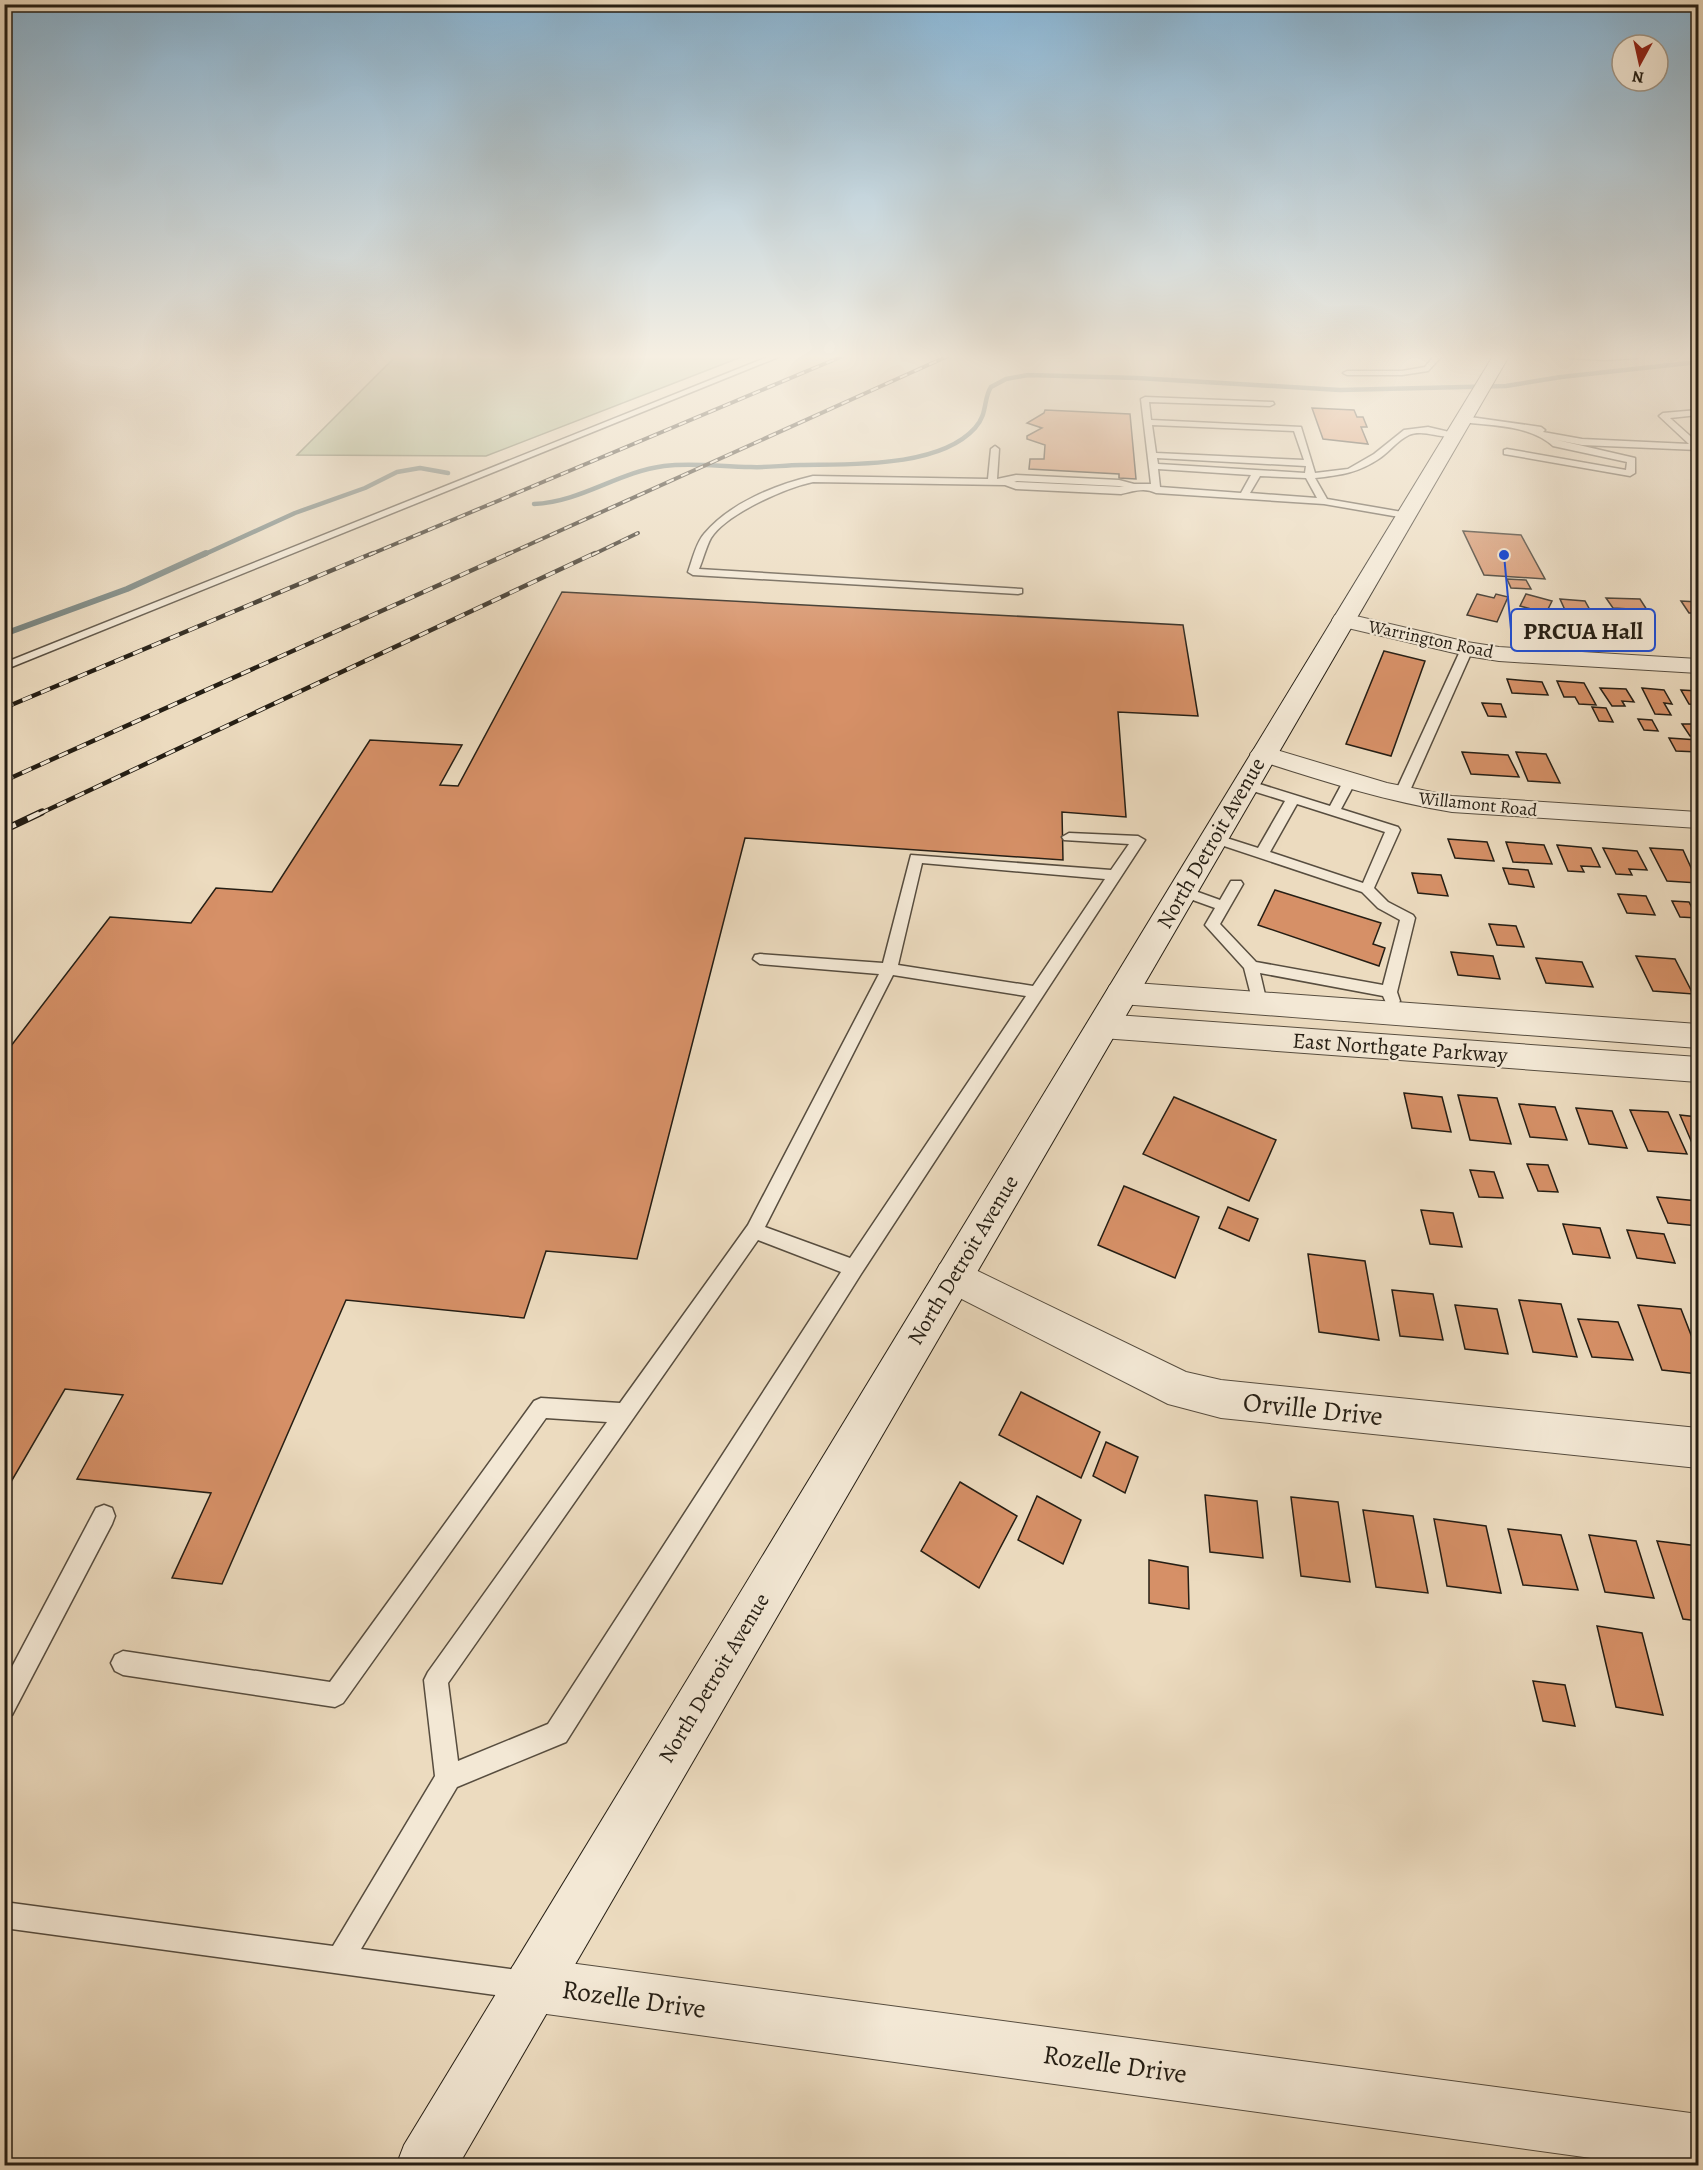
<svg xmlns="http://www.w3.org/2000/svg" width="1703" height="2170" viewBox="0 0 1703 2170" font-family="Alegreya,serif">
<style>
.green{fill:#b1c197;stroke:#6b7056;stroke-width:1.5}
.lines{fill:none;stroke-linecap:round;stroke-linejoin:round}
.stream-far1{stroke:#6c7b78;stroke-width:4.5}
.stream{stroke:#6c7b78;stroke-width:6}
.building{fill:#d69067;stroke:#251e14;stroke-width:1.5}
.lane-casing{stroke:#574d3f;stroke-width:3}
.street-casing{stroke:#574d3f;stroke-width:2}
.secondary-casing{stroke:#251e14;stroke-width:2}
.lane{fill:#f3e8d5;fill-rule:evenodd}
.street{fill:#f3e8d5;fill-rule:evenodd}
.secondary{fill:#f3e8d5;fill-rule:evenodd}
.rail-far2-casing{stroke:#251e14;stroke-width:4}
.rail-far1-casing{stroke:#251e14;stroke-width:4.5}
.rail-casing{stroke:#251e14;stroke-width:7}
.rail-far2{stroke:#f3e8d5;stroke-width:2;stroke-dasharray:8;stroke-linecap:butt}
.rail-far1{stroke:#f3e8d5;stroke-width:3;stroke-dasharray:10;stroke-linecap:butt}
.rail{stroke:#f3e8d5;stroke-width:4.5;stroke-dasharray:13;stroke-linecap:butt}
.labels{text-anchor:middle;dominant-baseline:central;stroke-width:4.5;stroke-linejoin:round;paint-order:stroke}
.far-street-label{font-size:18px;fill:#251e14;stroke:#f3e8d5}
.street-label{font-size:22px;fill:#251e14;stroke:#f3e8d5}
.near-street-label{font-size:27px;fill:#251e14;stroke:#f3e8d5}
.leader{fill:none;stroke:#1d4ed8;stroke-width:2}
.callout-dot{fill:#1d4ed8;stroke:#f3e8d5;stroke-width:2}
.callout{fill:#f3e8d5;stroke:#1d4ed8;stroke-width:2}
.callout-label{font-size:24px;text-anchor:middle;font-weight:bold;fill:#251e14}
</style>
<rect width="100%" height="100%" fill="#ecdbbf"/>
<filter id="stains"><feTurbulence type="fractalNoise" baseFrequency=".00333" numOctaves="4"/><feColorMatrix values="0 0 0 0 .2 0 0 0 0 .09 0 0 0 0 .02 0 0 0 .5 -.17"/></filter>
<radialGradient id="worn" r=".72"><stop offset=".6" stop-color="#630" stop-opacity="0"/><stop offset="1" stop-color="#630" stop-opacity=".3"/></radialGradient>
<path class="green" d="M396,356H744L486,456L297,455Z"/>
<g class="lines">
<g class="stream-far1">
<path d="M534,504C581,502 618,472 664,466C693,462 722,467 751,467C767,468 784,465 801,465C850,464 939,468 975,428C988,414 983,399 991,387L1006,379L1028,375L1137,378L1340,390L1506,386L1561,377L1698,362"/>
<path d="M203,555L295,513L365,488L397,472L420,468L448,473"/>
</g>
<path class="stream" d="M4,634L127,589L206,553"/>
</g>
<g class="building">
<path d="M1312,408L1354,410L1357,417H1363L1367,427H1361L1368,444L1323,439Z"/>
<path d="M1045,410L1130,414L1136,479L1119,478V474L1029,469L1030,459H1044L1045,445L1027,439V436L1042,428L1027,423L1044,413Z"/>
<path d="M1463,531L1521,535L1545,579L1484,575Z"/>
<path d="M1507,579L1526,580L1531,589L1511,588Z"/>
<path d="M562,592L1183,625L1198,716L1118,712L1126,817L1062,812L1063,860L745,838L637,1259L546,1251L524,1318L346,1300L222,1584L172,1578L211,1493L77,1479L123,1395L65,1389L4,1494V1055L110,917L191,923L216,888L272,892L370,740L462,745L440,785L458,786Z"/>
<path d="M1477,594L1494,598L1496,594L1508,597L1497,622L1467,615Z"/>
<path d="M1526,594L1552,601L1546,613L1520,606Z"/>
<path d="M1606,598L1640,599L1647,610L1613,608Z"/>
<path d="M1560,599L1585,601L1591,612L1565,610Z"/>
<path d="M1681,601L1698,602V613H1689Z"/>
<path d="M1384,651L1425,661L1391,756L1346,744Z"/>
<path d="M1507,679L1542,682L1548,695L1512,693Z"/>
<path d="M1557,681L1584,683L1596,705L1579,704L1575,697H1564Z"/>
<path d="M1600,688L1626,689L1634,702L1622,701L1625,706H1612Z"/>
<path d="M1642,688L1664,690L1672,704L1664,703L1671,715L1655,714Z"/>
<path d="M1681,690L1698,691V705L1689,704Z"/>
<path d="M1482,703L1501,704L1506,717L1488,716Z"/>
<path d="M1592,707L1606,708L1613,722L1599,721Z"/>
<path d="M1638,719L1652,720L1658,731L1644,730Z"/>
<path d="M1682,724H1696L1698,736H1690Z"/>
<path d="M1669,738L1698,740V752L1676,751Z"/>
<path d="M1462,752L1508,755L1519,777L1471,774Z"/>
<path d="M1516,752L1546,754L1560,783L1528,781Z"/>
<path d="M1448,839L1487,842L1494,861L1455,858Z"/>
<path d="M1506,842L1544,845L1552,864L1513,862Z"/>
<path d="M1557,845L1591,848L1600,867L1581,866L1584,872L1568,871Z"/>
<path d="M1603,848L1637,851L1647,870L1629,869L1632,875L1616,874Z"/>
<path d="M1650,848L1683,850L1698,883L1667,881Z"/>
<path d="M1503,868L1528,870L1534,887L1509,884Z"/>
<path d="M1412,873L1441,875L1448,896L1418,893Z"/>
<path d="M1275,890L1381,923L1373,944L1385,948L1379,966L1258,925Z"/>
<path d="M1618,894L1646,896L1655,915L1627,913Z"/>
<path d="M1672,901L1689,902L1697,918L1680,917Z"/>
<path d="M1489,924L1516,926L1524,947L1497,945Z"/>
<path d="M1451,952L1493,956L1500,979L1458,975Z"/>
<path d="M1636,956L1675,959L1693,994L1653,991Z"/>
<path d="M1536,958L1582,962L1593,987L1546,983Z"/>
<path d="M1404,1093L1442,1097L1451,1132L1412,1128Z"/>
<path d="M1458,1095L1497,1098L1511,1144L1470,1140Z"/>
<path d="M1174,1097L1276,1140L1249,1201L1143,1154Z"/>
<path d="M1519,1104L1555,1107L1567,1140L1530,1137Z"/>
<path d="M1576,1108L1612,1111L1627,1148L1589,1144Z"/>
<path d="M1630,1110L1668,1112L1687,1154L1648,1151Z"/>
<path d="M1680,1115L1698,1117V1157Z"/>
<path d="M1527,1164L1548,1165L1558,1192L1538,1191Z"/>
<path d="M1470,1170L1494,1172L1503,1198L1479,1197Z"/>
<path d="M1124,1186L1199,1217L1175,1278L1098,1245Z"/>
<path d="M1657,1197L1698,1201V1226L1668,1223Z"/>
<path d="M1228,1207L1258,1219L1249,1241L1219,1228Z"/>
<path d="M1421,1210L1453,1213L1462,1247L1430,1244Z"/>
<path d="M1563,1224L1600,1228L1610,1258L1573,1254Z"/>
<path d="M1627,1230L1664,1234L1675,1263L1637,1258Z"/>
<path d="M1308,1254L1365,1261L1379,1340L1319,1332Z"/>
<path d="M1392,1290L1433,1294L1443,1340L1400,1336Z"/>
<path d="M1519,1300L1561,1304L1577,1357L1533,1352Z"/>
<path d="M1455,1305L1497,1309L1508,1354L1465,1349Z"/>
<path d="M1638,1305L1681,1309L1698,1353V1374L1662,1370Z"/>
<path d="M1578,1319L1618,1322L1633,1360L1592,1357Z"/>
<path d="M1021,1392L1100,1432L1081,1478L999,1435Z"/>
<path d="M1106,1442L1138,1457L1125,1493L1093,1476Z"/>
<path d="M960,1482L1017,1516L979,1588L921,1551Z"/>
<path d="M1205,1495L1257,1501L1263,1558L1210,1552Z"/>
<path d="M1037,1496L1081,1520L1063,1564L1018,1540Z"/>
<path d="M1291,1497L1338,1502L1350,1582L1301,1576Z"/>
<path d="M1363,1510L1413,1516L1428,1593L1376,1587Z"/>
<path d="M1434,1519L1486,1526L1501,1593L1447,1586Z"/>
<path d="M1508,1529L1561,1535L1578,1590L1523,1585Z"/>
<path d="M1589,1535L1636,1541L1654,1598L1605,1592Z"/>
<path d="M1657,1541L1698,1546V1621L1683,1619Z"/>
<path d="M1149,1560L1188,1567L1189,1609L1149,1603Z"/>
<path d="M1597,1626L1642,1633L1663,1715L1616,1707Z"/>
<path d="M1533,1681L1565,1685L1575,1726L1543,1721Z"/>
</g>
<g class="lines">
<g class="lane-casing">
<g id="lane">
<path d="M770,356H781L4,670V663Z"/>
<path d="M1434,356H1442L1428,371L1402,375H1347L1343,373L1347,371H1402L1425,367Z"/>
<path d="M1566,356H1641L1637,358L1605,360L1570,358Z"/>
<path d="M1145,397L1273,402L1274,404L1270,406L1149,402L1151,420L1301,427L1315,473L1348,469L1374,454L1404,430L1428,427L1458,434C1446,442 1424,428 1409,435C1398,440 1390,451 1380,458C1358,473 1341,475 1315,478L1327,499L1408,513L1410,515L1405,518L1324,504L1156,493C1145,487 1133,491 1121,494L1016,489L1005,485L813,482C785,488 726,514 711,538C706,547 703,560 699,569L1022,589V593L1018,594L693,575L688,572C692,561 696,543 704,534C730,503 775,485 813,476L988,479L991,449L995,446L999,449L997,479L1016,475L1119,480L1134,484H1151L1141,399ZM1152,425L1294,431L1304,460L1156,453ZM1157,458L1306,466L1305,473L1158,464ZM1158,469L1251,475L1241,493L1160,487ZM1260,476L1306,478L1317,498L1250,493ZM1017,481L1119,486L1124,487L1014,482Z"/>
<path d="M1698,410V415L1670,418L1698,443V450L1582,445L1557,440L1635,458V473L1630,476L1504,454V450L1507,449L1626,470L1627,462L1553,446C1530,425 1493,426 1463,422L1459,419L1463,416L1541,427L1545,430L1543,432L1582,439L1689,444L1659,416L1663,413Z"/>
<path d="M1467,646L1473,649L1408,795L1406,798H1396L1394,795L1461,649Z"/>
<path d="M1350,777L1356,781L1341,809L1398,827L1400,830L1374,888L1388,902L1413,915L1415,918L1397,992L1400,1001L1397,1005H1387L1383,996L1260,973L1267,1003L1264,1007H1254L1244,968L1205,925L1215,908L1179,895L1177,892L1184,887L1220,900L1231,881H1241L1243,884L1220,924L1256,962L1383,985L1400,920L1378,908L1362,892L1209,841L1207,838L1214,834L1258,848L1285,801L1240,787L1239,784L1240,781H1250L1330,806L1345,778ZM1297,804L1385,832L1363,883L1270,852Z"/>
<path d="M1069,833L1138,836L1145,840L861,1274L566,1742L457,1787L361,1949L525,1971L535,1975L539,1985L535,1995L525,1999L4,1928V1902L333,1946L435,1776L424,1680L428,1672L607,1422L546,1418L343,1703L335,1707L123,1675L115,1671L111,1663L115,1655L123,1651L330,1682L534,1401L541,1398L620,1403L748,1225L879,974L760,964L753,959L755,955L760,954L883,963L911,855L1111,870L1129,844L1064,840L1062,837ZM922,863L1105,879L1033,986L898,965ZM893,975L1026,996L850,1258L765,1227ZM758,1240L841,1272L548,1724L458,1761L448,1683Z"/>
<path d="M104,1505L112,1508L115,1516L112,1524L12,1715L4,1719V1682L96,1508Z"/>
</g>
</g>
<g class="street-casing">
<g id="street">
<path d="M1343,613L1467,642L1499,647L1698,659V673L1499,661L1467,656L1335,625L1332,620L1335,615Z"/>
<path d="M1263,746L1387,783L1452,796L1698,812V828L1452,812C1384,801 1320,780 1254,759L1250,754L1254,749Z"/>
<path d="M1121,982L1698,1024V1048L1121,1004L1110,1001L1106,993L1110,985Z"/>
<path d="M1102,1014L1698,1057V1082L1102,1038L1091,1034L1086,1026L1091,1018Z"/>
<path d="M953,1259L1186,1372L1221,1380L1698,1428V1468L1221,1418L1168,1404L940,1288L934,1276L940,1264Z"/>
<path d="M532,1958L1698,2114V2166H1649L532,2012L513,2004L505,1985L513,1966Z"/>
</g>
</g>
<g class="secondary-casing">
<path id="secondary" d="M1493,356H1509L458,2166H396L404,2145Z"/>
</g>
<use href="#lane" class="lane"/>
<use href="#street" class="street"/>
<use href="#secondary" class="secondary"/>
<g class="rail-far2-casing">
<g id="rail-far2">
<path d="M369,555L843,356"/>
<path d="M506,555L948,356"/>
<path d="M592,555L638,533"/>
</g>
</g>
<g class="rail-far1-casing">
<g id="rail-far1">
<path d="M4,708L373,553"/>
<path d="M4,781L510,553"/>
<path d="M39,814L595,553"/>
</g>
</g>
<g class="rail-casing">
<path id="rail" d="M4,830L42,812"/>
</g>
<use href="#rail-far2" class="rail-far2"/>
<use href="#rail-far1" class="rail-far1"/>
<use href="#rail" class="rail"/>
</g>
<linearGradient id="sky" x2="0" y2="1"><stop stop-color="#89b6d6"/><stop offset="0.54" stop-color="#f6efe2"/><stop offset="1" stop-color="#f6efe2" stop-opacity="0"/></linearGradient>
<rect width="1703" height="660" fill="url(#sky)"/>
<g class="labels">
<g class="far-street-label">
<text transform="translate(1431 639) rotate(12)">Warrington Road</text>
<text transform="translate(1478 804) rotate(6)">Willamont Road</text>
</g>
<g class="street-label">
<text transform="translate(1211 843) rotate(-60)">North Detroit Avenue</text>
<text transform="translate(1400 1048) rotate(4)">East Northgate Parkway</text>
<text transform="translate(963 1260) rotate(-59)">North Detroit Avenue</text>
<text transform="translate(714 1678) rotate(-59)">North Detroit Avenue</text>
</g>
<g class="near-street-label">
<text transform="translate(1313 1409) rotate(6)">Orville Drive</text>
<text transform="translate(634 1999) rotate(8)">Rozelle Drive</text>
<text transform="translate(1115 2064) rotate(8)">Rozelle Drive</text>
</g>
</g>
<path class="leader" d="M1504 555L1511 630"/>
<circle class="callout-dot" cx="1504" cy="555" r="6"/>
<rect class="callout" x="1511" y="609" width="144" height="42" rx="6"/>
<g class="callout-label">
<text x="1583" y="639">PRCUA Hall</text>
</g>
<rect width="1703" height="2170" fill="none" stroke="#ecdbbf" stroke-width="24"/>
<rect x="6" y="6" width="1691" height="2158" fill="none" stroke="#251e14" stroke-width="3"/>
<rect x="12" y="12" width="1679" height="2146" fill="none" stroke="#251e14" stroke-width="1.5"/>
<g transform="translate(1640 63) rotate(188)"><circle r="28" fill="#f3e8d5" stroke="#a19788" stroke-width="1.5"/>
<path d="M0-4.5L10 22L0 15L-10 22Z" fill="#8f2418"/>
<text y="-9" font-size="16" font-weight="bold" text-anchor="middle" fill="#251e14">N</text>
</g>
<rect width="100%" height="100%" filter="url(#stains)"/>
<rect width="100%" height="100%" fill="url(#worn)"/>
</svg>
